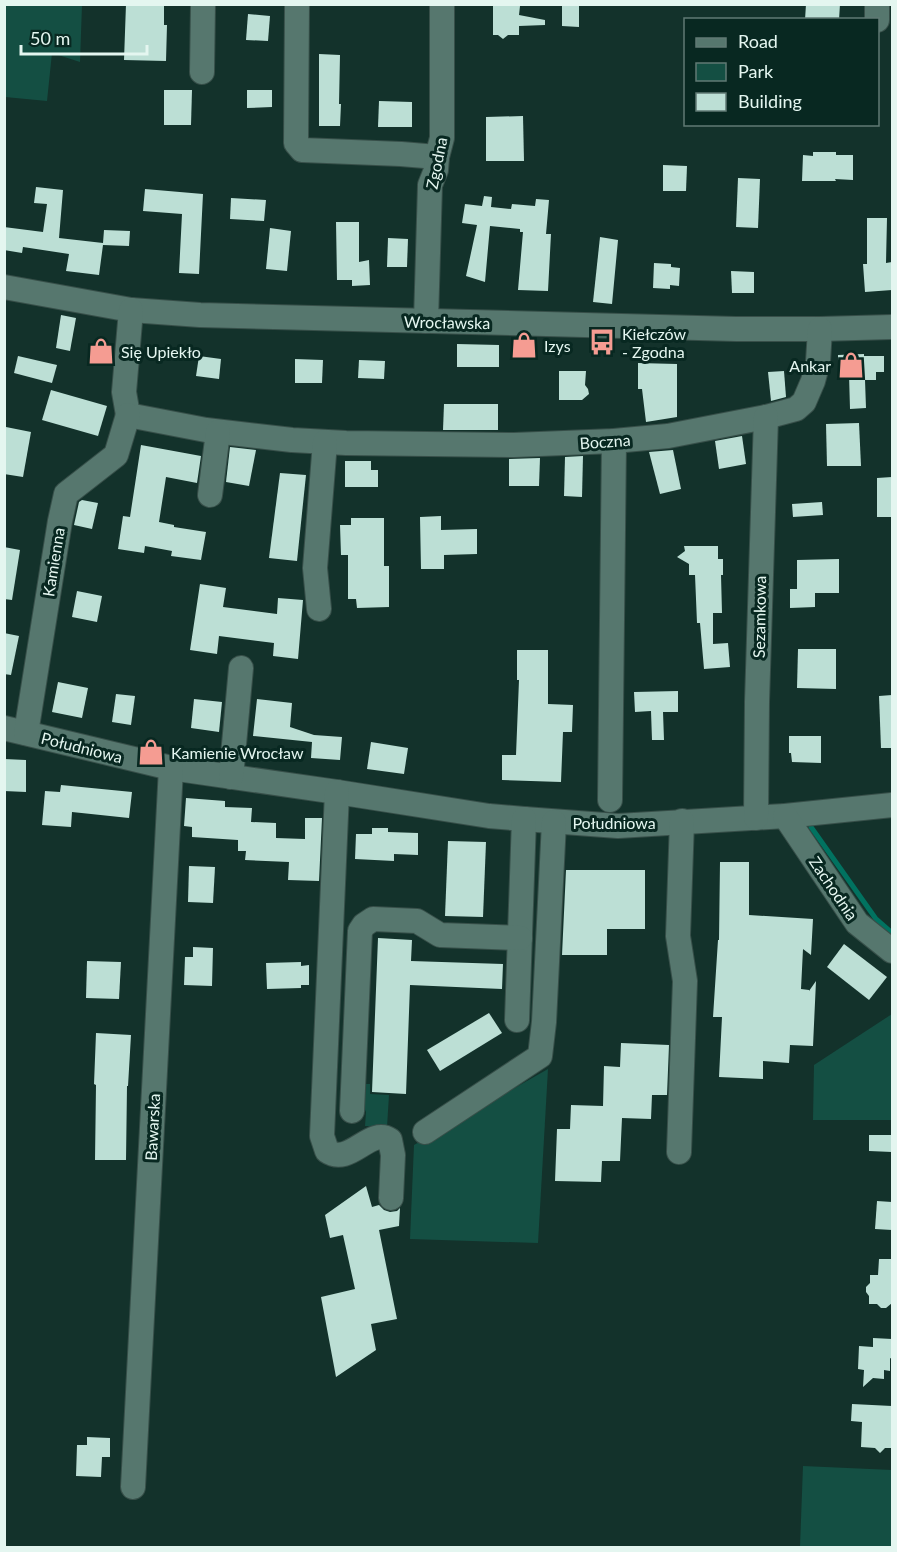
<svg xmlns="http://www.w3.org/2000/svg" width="897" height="1552" viewBox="0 0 897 1552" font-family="Lato,sans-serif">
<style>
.green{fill:#144f43}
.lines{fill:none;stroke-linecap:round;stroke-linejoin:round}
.stream{stroke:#017260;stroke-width:5}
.building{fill:#bcdfd5}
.minor-casing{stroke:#374f49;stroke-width:26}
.minor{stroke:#56776e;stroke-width:24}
.labels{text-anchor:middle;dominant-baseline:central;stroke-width:6;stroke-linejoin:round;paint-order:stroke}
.street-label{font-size:16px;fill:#e4f6f0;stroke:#082821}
.poi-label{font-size:16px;fill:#e4f6f0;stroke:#082821;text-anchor:start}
</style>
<rect width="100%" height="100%" fill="#13322b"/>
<g class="green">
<path d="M4,5H82L80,62L52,53L47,101L5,97Z"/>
<path d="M892,1014V1120H813L814,1065Z"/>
<path d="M548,1069L538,1243L410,1239L414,1145Z"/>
<path d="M361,1084H370V1094L389,1095L387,1127L365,1126L366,1112L360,1099Z"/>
<path d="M803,1466L892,1470V1547H800Z"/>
</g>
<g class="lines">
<path class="stream" d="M811,827L876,919L892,933"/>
</g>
<g class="building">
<path d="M126,4H164V25H167L166,61L124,60Z"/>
<path d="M806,4H840L839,20H805Z"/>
<path d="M562,5H579V27L562,26Z"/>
<path d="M493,6H520L519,15L545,20V25L519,26V35H508L503,39L498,35H493Z"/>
<path d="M248,14L270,16L268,41L246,40Z"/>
<path d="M319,54L340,55L339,104H341L340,126H319Z"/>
<path d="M164,90H192L191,125H164Z"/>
<path d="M247,90H272V107L247,108Z"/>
<path d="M379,101L412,102V127H378Z"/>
<path d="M523,116L524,161H486V117Z"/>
<path d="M813,152H836V155H853V180L835,179L836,181H802L803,155L813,156Z"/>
<path d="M663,165L687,166L686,191H663Z"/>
<path d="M738,178L760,179L758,228L736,227Z"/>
<path d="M36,187L63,190L59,238L103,243L104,230L130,231L129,246L103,245L99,275L66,271L69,254L23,247L22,253L4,250V227L43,232L47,204L34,203Z"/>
<path d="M145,189L203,194L199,274L179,273L182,214L143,211Z"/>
<path d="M484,196L492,197L491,207L511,209L512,204L535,206L536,199L549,200L546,234H551L548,291L518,290L523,232H520V229L490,226L485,282L466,276L477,225L462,223L465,204L482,206Z"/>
<path d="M231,198L266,200L264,221L230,219Z"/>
<path d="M867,218H887L886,263L892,262V290L865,292L863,264H867Z"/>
<path d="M336,222H359V262L369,260L370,285L352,286V280H337Z"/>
<path d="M270,228L291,231L287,271L266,269Z"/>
<path d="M600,237L618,240L612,304L593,302Z"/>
<path d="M388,238L408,239L407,267H387Z"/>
<path d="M654,263L671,264V267L680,268L679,286L670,285V289L653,288Z"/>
<path d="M731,271L754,272V293H732Z"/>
<path d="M61,315L76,318L70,351L56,348Z"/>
<path d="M457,344L499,345V367H457Z"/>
<path d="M864,354V356H884V372H876V380H865L866,408L850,409L849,374H838V355Z"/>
<path d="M18,356L57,365L52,383L14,373Z"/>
<path d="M199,356L221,359L219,379L196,376Z"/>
<path d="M295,359L323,360L322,383H295Z"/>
<path d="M359,360L385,361L384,379L358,378Z"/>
<path d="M638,363L677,364V417L646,422L642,389H638Z"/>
<path d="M559,371H586L585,385L588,389L589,394L582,400H559Z"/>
<path d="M784,371L786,397L771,401L768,372Z"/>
<path d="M51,390L107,406L98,436L42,420Z"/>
<path d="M444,404H498V430H443Z"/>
<path d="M859,423L861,466H827L826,424Z"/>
<path d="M6,427L31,432L23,477L4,474V435Z"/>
<path d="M742,436L746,464L719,469L715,441Z"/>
<path d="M141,445L201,456L197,483L166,477L159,522L174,525V527L206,532L201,560L171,556L172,551L145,546L144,553L118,549L123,516L130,517Z"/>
<path d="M230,447L256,450L249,486L226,482Z"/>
<path d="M673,450L681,489L660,494L649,452Z"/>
<path d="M583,456L582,497L564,496L565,457Z"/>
<path d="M540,458L539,486H509V459Z"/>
<path d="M345,461H371V470H378V487H345Z"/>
<path d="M280,473L306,475L297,561L269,558Z"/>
<path d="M892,477V517H877V478Z"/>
<path d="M82,500L98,503L92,529L74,525L79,502Z"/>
<path d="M822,502L823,515L793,517L792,504Z"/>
<path d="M441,516V530L477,529V554L444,555V569H421L420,517Z"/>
<path d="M351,518H384V566H389V607L357,608L356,599H348V555H341L340,525H351Z"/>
<path d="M684,546H718V559H723V575H721L722,613H713V644L728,643L730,667L704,669L700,623H697L695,575H689V564L677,557L685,551Z"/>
<path d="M4,547L20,550L12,600L4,599Z"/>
<path d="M839,559V593H815V607L790,608V589H797V560Z"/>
<path d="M200,584L226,588L223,607L277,614L278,598L303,600L298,659L273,656L274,643L219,636L217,654L190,650Z"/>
<path d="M77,591L102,596L97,622L72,617Z"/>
<path d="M4,633L19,636L11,675L4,674Z"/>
<path d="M798,649H836V689L797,688Z"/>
<path d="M517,650H548V704L573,705L572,732H563L561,782L502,780V755H516L519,680H517Z"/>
<path d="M58,682L88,688L82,718L52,712Z"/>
<path d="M678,691V712H663L664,740H652L651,711L635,712L634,692Z"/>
<path d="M116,694L135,696L131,725L112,722Z"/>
<path d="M892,695V748H881L879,696Z"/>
<path d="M194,699L222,702L219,732L191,728Z"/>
<path d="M257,699L292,703L290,727L314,735L342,737L340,760L311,758L312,742L253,736Z"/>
<path d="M789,736H821V763L792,762L791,753H789Z"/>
<path d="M371,742L408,748L404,774L367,769Z"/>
<path d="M4,759L26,760V792L4,791Z"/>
<path d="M61,785L132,792L129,818L72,812L71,827L42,825L45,791L60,792Z"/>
<path d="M186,798L225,801V807L252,808L251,822L276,823V838L305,839V818H322L319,881L288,880L289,862L245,860L246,851H238V840L192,837V827L184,826Z"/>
<path d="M372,828H388V832L418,833V855L394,854V861L355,859L356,834H372Z"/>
<path d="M448,841L486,842L483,917L445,916Z"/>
<path d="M720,862H749V915L813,919L811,955L803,949L801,989L809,990V991L816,981L813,1046L790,1045L789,1063L763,1061V1079L719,1077L722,1017H713L718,940H719Z"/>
<path d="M189,866L215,867L213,903L188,902Z"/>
<path d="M566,870H645V929H607V955H562Z"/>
<path d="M378,938L412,940L411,961L503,964L502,989L410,985L406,1094L372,1092Z"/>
<path d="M844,944L887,977L869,1000L827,967Z"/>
<path d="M193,947L213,948L212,986L184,985L185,957H193Z"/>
<path d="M87,961L121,962L119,999L86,998Z"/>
<path d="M301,962V966L309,965V985H301V988L267,989L266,963Z"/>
<path d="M489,1013L502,1033L440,1071L427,1050Z"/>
<path d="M96,1033L131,1035L128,1086H127L126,1160H95L96,1085L94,1084Z"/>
<path d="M621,1043L669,1045L667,1095H652L651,1119L622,1118L620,1161H602L601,1182L555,1181L557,1129H570L571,1105L603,1106L604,1066L620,1067Z"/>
<path d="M869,1135H892V1152L869,1151Z"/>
<path d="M366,1186L372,1207L379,1205L384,1210L390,1212L397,1211L400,1208L399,1226L379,1230L397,1319L371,1324L376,1350L336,1377L321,1297L355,1289L343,1235L330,1238L325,1215Z"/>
<path d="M877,1201L892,1202V1230L875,1229Z"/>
<path d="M879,1259H892V1303L886,1308H881L877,1304H869V1296L866,1292V1287L870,1283V1275H878Z"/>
<path d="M873,1338L892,1339V1359L890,1358V1371L884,1370V1379L873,1378L863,1387L864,1370L858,1369L859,1346L873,1347Z"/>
<path d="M852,1404L892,1406V1448H885L880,1453L875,1448L861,1447L862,1422L851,1421Z"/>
<path d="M87,1437L110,1438V1457H102L101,1477L76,1476L77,1445H87Z"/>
</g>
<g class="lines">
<g class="minor-casing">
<g id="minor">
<path d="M297,4L296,143L302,150L401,154L437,157"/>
<path d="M877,20V4"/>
<path d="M202,72L203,4"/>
<path d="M4,287L131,310L200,315L736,329H820L892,327"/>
<path d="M131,310L124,392L128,415L206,430L292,440L346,443L514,445L614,441L668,436L766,417L796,409L804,402L813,381L818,362L820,329"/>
<path d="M426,321L430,185L436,170L437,157L442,138V4"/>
<path d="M210,495L218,432"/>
<path d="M319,609L315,568L325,442"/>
<path d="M4,728L171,768L337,792L489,816L524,819L618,826L785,816L892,805"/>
<path d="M26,733L60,521L66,494L116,455L128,415"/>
<path d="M231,777L241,668"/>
<path d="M337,792L322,1136L327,1151C350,1167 370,1126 390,1140L393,1155L391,1198"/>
<path d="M610,800L614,441"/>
<path d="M785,816L857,923L892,951"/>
<path d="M756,818L757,702L766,417"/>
<path d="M517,1020L524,819"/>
<path d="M352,1111L360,931L364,925L373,919L417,921L440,935L520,938"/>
<path d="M425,1132L540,1056L544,1022L554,822"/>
<path d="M679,1152L685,981L678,936L682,821"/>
<path d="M133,1487L171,768"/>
</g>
</g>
<use href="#minor" class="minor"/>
</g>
<defs>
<g id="bus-bare" transform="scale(2.07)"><path d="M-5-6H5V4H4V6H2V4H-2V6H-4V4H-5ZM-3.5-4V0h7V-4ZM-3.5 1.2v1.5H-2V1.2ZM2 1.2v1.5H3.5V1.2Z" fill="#f59c92" stroke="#082821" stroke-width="2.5" paint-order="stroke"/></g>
<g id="shop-bare" transform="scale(2.07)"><path d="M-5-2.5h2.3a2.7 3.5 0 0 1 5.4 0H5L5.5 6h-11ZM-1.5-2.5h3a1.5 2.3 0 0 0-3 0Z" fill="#f59c92" stroke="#082821" stroke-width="2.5" paint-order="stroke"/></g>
</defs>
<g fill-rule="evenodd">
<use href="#bus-bare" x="602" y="342"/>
<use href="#shop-bare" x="524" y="345"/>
<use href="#shop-bare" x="101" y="351"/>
<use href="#shop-bare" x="851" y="365"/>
<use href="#shop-bare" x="151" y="752"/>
</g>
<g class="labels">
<g class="street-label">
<text transform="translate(436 163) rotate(-79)">Zgodna</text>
<text transform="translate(447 322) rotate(1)">Wrocławska</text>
<text transform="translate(605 441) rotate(-4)">Boczna</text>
<text transform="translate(53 562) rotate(-81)">Kamienna</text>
<text transform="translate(759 617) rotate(-89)">Sezamkowa</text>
<text transform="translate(82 747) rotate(14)">Południowa</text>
<text x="614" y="822">Południowa</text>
<text transform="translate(834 888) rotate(56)">Zachodnia</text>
<text transform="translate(152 1127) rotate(-87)">Bawarska</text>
</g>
<g class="poi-label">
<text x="622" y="333">Kiełczów<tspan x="622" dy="18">- Zgodna</tspan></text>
<text x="544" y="345">Izys</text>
<text x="121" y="351">Się Upiekło</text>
<text x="831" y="365" text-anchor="end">Ankar</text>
<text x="171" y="752">Kamienie Wrocław</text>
</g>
</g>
<rect width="897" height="1552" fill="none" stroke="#e4f6f0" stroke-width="12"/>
<rect x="684" y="18" width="195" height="108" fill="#082821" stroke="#607a74" stroke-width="1.5"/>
<rect x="696" y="38" width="30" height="9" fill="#56776e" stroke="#607a74" stroke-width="1.5"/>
<text x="738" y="48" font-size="18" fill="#e4f6f0">Road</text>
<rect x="696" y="63" width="30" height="18" fill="#144f43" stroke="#607a74" stroke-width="1.5"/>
<text x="738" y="78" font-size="18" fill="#e4f6f0">Park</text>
<rect x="696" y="93" width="30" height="18" fill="#bcdfd5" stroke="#607a74" stroke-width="1.5"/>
<text x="738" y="108" font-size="18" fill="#e4f6f0">Building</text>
<path d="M21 45v9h126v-9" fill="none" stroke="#e4f6f0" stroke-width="3"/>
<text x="30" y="45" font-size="18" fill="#e4f6f0" stroke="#082821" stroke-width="4.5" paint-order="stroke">50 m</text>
</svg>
